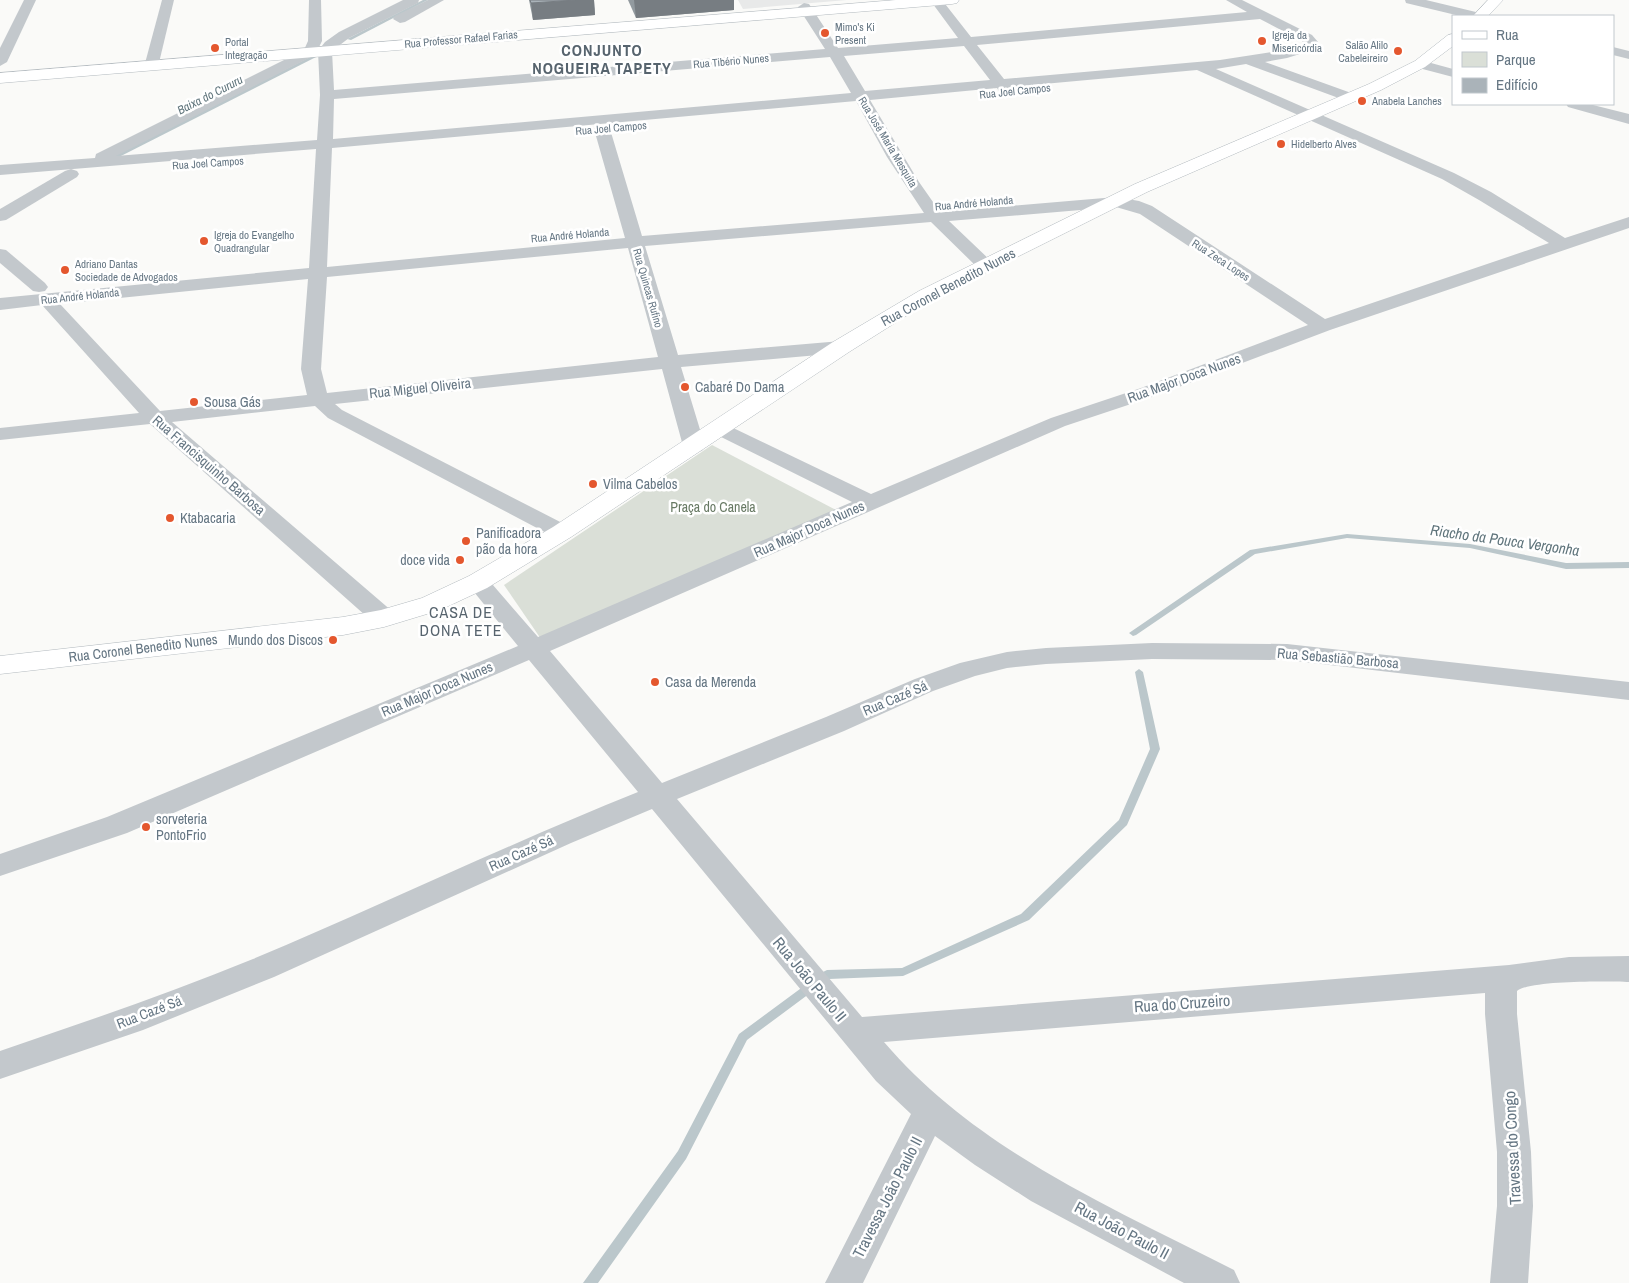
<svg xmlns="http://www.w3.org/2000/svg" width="1629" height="1283" viewBox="0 0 1629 1283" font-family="'Archivo Narrow',sans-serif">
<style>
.built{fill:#e8e9e9}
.green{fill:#dadfd7}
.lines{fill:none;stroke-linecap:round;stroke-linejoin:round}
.stream{fill:#bbc7cb;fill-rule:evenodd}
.secondary-casing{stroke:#b3babf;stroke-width:1}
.street{fill:#c3c8cc;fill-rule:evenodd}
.secondary{fill:#fff;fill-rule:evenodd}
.wall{fill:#929a9f}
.shaded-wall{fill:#777d82}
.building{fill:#aab3b9;stroke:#777d82}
.poi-dot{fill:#e4572e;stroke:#fff;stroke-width:2}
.labels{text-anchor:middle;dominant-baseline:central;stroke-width:5;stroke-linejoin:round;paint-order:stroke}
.far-poi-label{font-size:11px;fill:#657683;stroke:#fff;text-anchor:start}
.far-street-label{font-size:11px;fill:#657683;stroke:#fff}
.far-water-label{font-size:12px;font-style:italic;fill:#60757c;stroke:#fff}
.street-label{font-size:14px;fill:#657683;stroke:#fff}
.poi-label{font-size:14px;fill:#657683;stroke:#fff;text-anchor:start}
.park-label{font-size:14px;fill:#687a64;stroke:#fff}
.water-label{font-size:15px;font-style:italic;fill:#60757c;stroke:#fff}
.far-district-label{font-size:16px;font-weight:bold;letter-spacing:1px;fill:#57646e;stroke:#fff}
.quarter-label{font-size:16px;letter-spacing:1px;fill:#57646e;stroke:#fff}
.near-street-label{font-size:16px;fill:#657683;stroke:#fff}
</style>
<rect width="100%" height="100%" fill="#fafaf8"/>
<path class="built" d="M738,0H847L743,9Z"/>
<path class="green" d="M712,445L836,510L541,639L504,585Z"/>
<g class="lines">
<g class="stream">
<path d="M423,0H428L351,40L347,39Z"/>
<path d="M314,55L318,56L117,158L112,157Z"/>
<path d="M1347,534L1470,544L1566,563L1629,562V568L1566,569L1470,548L1347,538L1255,554L1136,635L1133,636L1129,633L1250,550Z"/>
<path d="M1139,669L1143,672L1160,749L1127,825L1029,920L903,976L829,979L747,1040L686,1159L598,1283H583L678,1151L739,1034L823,972L827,970L902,968L1021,914L1119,820L1150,749L1135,672Z"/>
</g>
<g class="secondary-casing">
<g id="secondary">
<path d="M896,0H959L957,3L952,4L0,83V73Z"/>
<path d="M1488,0H1503L1488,16H1473Z"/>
<path d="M1453,34V46L1425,67L1381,90L1147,192L933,299L849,352L571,537L487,588L440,610L384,627L343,635L0,674V656L343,617L381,610L422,598L469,576L553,527L833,342L919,291L1135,184L1369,84L1415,61L1448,35Z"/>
</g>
</g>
<g class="street">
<path d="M24,0H36L7,62L0,66V48Z"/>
<path d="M162,0H174L158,67L156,70H146L144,67Z"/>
<path d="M309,0H321L322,41L315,55L116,156L317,140L320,95L318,51L325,42L339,32L403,0H419L418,3L349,38L332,51L334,90L825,49L798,7L804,3L809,4L838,48L958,38L930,0H942L971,37L1247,12L1226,0H1242L1312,35L1318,42L1316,49L1287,58L1265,62L1354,94L1356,97L1354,100H1344L1246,64L1216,69L1454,173L1491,192L1565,238L1629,217V228L1330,330L1155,396L1065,426L550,651L662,783L826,717L915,679L960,663L1007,652L1046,648L1152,643L1287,644L1629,682V700L1287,660L1152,659L1046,664L1007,668L975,676L933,691L844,731L677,799L862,1017L1509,965L1569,957L1629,956V982C1609,981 1530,980 1517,991V1014L1531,1152L1533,1206L1528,1283H1490L1497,1206V1152L1485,1014V993L884,1042C976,1150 1111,1207 1234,1270L1240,1283H1184L1031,1201L975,1165L935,1136L863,1283H825L911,1114L876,1081L652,809L571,843L274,977L143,1030L0,1079V1051C85,1022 170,993 253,959C382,905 508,844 638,792L529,660L127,833L0,876V854L107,817L518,646L470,587L466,582L470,577L478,575L486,577L538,637L852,502L713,433L710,429L713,425L720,423L727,425L871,494L1051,418L1141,388L1308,325L1140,214L1116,207L949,221L992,262L995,266L992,270L986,271L980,270L931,222L645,246L678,355L841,341L848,343L851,347L848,351L841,353L681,367L705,446L702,451L694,452L686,451L683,446L662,369L335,404L342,410L570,527L573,532L570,537L562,539L554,537L328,418L315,406L172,422L393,612L396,618L393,624L384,626L375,624L150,424L0,440V428L139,413L42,305L0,310V298L309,268L316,149L0,175V165L95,158L96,154L304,50L308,41ZM1260,19L1302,41L1304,44L1285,50L1220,60L1004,79L977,45ZM964,46L990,80L865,91L844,56ZM830,57L851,93L333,139L334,99ZM1197,70L1442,179L1479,200L1549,243L1325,319L1152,206L1139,201L1116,197L940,212L919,182L870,100L997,88C1001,95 1004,97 1012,95L1014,92L1011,87ZM856,101L887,157L924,213L642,236L610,129L607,126H597L594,129L625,238L327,267L332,148ZM628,248L658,357L327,393L321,369L327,277ZM308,279L301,369L307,395L160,411L60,304Z"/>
<path d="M428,0H444L405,22L400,23L393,19L395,16Z"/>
<path d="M1405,0H1426L1480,13L1482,16H1460L1406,3Z"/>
<path d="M1613,47L1629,51V59L1613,55Z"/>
<path d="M1420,60L1453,69V77L1415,67L1413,64L1415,61Z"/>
<path d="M1566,104H1589L1629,114V124L1568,107Z"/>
<path d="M71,169L77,171L79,174L77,177L6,220L0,221V209L65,171Z"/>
<path d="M0,249L6,250L45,283L48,287L45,291L39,292L33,291L0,263Z"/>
</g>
<use href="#secondary" class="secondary"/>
</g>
<g class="wall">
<path d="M529,0H594L595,15L533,20Z"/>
<path d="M628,0H734V10L636,18Z"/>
</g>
<g class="shaded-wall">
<path d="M576,0H594L595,15L533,20L531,3Z"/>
<path d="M634,0H734V10L636,18Z"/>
</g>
<path class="building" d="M530,0H576L531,3Z"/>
<g class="poi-dot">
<circle cx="825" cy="33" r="5"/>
<circle cx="1262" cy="41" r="5"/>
<circle cx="215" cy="48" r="5"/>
<circle cx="1398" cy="51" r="5"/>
<circle cx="1362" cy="101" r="5"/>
<circle cx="1281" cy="144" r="5"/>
<circle cx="204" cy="241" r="5"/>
<circle cx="65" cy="270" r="5"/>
<circle cx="685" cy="387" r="5"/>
<circle cx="194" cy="402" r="5"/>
<circle cx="593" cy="484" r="5"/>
<circle cx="170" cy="518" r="5"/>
<circle cx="466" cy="541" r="5"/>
<circle cx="460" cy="560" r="5"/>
<circle cx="333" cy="640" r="5"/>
<circle cx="655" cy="682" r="5"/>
<circle cx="146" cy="827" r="5"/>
</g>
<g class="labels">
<g class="far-poi-label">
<text x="835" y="27">Mimo's Ki<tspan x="835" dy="13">Present</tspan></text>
<text x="1272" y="35">Igreja da<tspan x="1272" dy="13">Misericórdia</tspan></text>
<text x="225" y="42">Portal<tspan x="225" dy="13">Integração</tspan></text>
<text x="1388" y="45" text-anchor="end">Salão Alilo<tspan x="1388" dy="13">Cabeleireiro</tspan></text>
<text x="1372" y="101">Anabela Lanches</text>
<text x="1291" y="144">Hidelberto Alves</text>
<text x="214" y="235">Igreja do Evangelho<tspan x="214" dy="13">Quadrangular</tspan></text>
<text x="75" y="264">Adriano Dantas<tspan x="75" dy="13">Sociedade de Advogados</tspan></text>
</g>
<g class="far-street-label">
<text transform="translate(461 39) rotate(-5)">Rua Professor Rafael Farias</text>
<text transform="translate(731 61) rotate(-5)">Rua Tibério Nunes</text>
<text transform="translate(1015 91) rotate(-6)">Rua Joel Campos</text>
<text transform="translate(611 128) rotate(-5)">Rua Joel Campos</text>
<text transform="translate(888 142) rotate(59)">Rua José Maria Mesquita</text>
<text transform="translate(208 163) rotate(-4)">Rua Joel Campos</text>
<text transform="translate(974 203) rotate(-5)">Rua André Holanda</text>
<text transform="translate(570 235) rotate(-5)">Rua André Holanda</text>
<text transform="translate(1221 260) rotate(33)">Rua Zeca Lopes</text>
<text transform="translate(648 288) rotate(74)">Rua Quincas Rufino</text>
<text transform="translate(80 296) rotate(-6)">Rua André Holanda</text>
</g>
<g class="far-water-label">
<text transform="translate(210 95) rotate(-27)">Baixa do Cururu</text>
</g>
<g class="street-label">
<text transform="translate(948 287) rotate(-28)">Rua Coronel Benedito Nunes</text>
<text transform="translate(1184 378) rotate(-20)">Rua Major Doca Nunes</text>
<text transform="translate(420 388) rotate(-6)">Rua Miguel Oliveira</text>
<text transform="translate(209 465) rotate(41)">Rua Francisquinho Barbosa</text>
<text transform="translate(809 529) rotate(-24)">Rua Major Doca Nunes</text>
<text transform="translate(143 648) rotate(-7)">Rua Coronel Benedito Nunes</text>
<text transform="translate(1338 658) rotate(5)">Rua Sebastião Barbosa</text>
<text transform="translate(437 689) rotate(-23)">Rua Major Doca Nunes</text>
<text transform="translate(895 698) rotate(-23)">Rua Cazé Sá</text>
<text transform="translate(521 853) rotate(-24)">Rua Cazé Sá</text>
<text transform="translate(149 1012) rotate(-21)">Rua Cazé Sá</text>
</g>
<g class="poi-label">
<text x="695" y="387">Cabaré Do Dama</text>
<text x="204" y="402">Sousa Gás</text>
<text x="603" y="484">Vilma Cabelos</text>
<text x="180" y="518">Ktabacaria</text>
<text x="476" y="533">Panificadora<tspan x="476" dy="16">pão da hora</tspan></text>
<text x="450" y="560" text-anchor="end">doce vida</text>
<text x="323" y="640" text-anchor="end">Mundo dos Discos</text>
<text x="665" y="682">Casa da Merenda</text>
<text x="156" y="819">sorveteria<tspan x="156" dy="16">PontoFrio</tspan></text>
</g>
<g class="park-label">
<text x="713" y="507">Praça do Canela</text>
</g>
<g class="water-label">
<text transform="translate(1505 540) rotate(8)">Riacho da Pouca Vergonha</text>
</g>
<g class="far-district-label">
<text x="602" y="50">CONJUNTO<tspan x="602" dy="18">NOGUEIRA TAPETY</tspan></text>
</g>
<g class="quarter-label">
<text x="461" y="612">CASA DE<tspan x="461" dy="18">DONA TETE</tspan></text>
</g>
<g class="near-street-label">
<text transform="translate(810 979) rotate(50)">Rua João Paulo II</text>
<text transform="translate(1182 1003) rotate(-4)">Rua do Cruzeiro</text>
<text transform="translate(1512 1148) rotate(-93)">Travessa do Congo</text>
<text transform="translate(887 1197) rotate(-63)">Travessa João Paulo II</text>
<text transform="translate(1122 1230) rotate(28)">Rua João Paulo II</text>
</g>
</g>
<rect x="1452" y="15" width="162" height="90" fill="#ffffff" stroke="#c1c8cd"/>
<rect x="1462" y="31" width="25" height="8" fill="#ffffff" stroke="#c1c8cd"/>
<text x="1496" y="40" font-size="15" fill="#657683">Rua</text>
<rect x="1462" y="52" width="25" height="15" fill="#dadfd7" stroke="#c1c8cd"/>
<text x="1496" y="65" font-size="15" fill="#657683">Parque</text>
<rect x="1462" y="78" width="25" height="15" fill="#aab3b9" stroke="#c1c8cd"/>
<text x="1496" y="90" font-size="15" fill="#657683">Edifício</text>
</svg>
